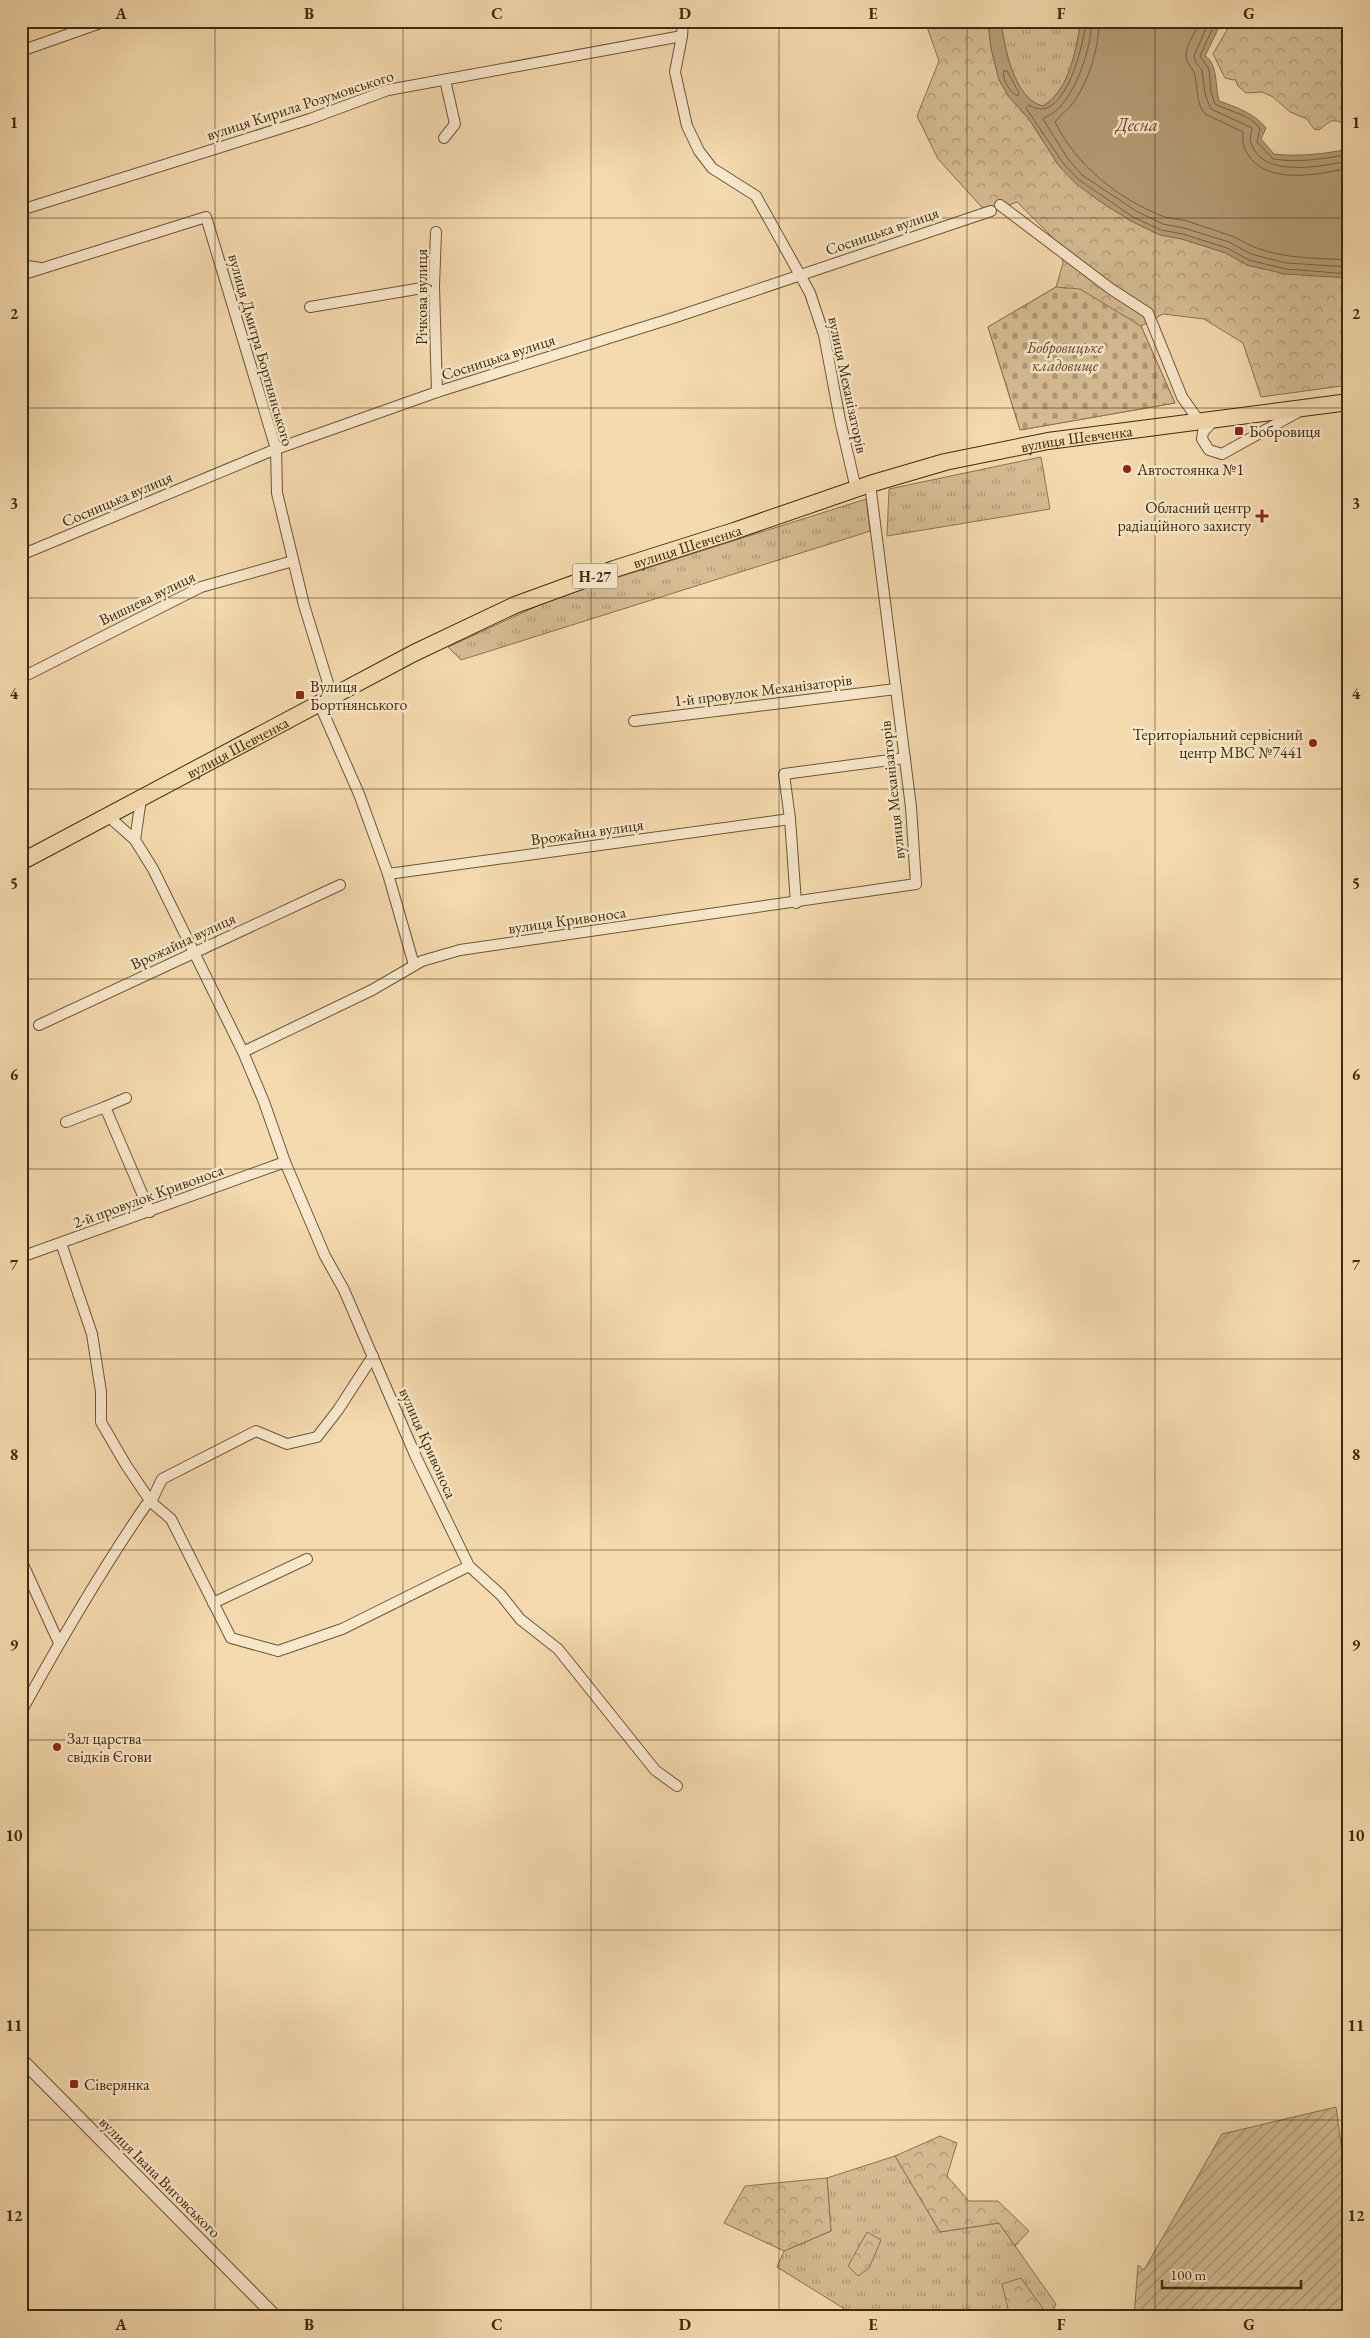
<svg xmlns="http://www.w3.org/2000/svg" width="1370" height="2338" viewBox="0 0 1370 2338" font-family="'EB Garamond',serif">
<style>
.grass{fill:url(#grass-tufts);stroke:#8a7451}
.forest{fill:url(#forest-crowns);stroke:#8a7451}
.cemetery{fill:url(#cemetery-stones);stroke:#8a7451}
.garden{fill:url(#garden-furrows);stroke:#8a7451}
.water{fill:#b69e78;stroke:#86704e}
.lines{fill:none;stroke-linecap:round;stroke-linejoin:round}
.shore{stroke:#7a6444;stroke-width:1}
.minor-casing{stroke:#6c5737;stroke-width:12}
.tertiary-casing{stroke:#6c5737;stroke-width:14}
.primary-casing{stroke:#3f2b0f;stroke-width:18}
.minor{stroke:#f8e7ca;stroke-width:10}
.tertiary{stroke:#f8e7ca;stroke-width:12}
.primary{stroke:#f4daae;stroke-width:16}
.grid{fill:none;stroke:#3f2b0f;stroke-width:1;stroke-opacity:0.55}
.poi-dot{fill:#8f2418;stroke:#f8e7ca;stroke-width:2}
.labels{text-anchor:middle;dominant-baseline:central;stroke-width:5;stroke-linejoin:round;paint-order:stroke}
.shield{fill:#f8e7ca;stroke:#766347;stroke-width:1}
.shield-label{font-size:15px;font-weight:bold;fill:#3f2b0f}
.street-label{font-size:16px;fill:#3f2b0f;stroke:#f8e7ca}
.park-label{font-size:16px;font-style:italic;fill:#5d4829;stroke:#f8e7ca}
.poi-label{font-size:16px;fill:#3f2b0f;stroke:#f8e7ca;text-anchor:start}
.water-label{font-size:18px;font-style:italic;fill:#5d4829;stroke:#f8e7ca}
.neatline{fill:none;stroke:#3f2b0f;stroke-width:2}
.grid-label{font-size:16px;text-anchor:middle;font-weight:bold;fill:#3f2b0f}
</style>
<defs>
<pattern id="grass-tufts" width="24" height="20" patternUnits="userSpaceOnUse" patternTransform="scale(1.25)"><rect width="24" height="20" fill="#d5bc93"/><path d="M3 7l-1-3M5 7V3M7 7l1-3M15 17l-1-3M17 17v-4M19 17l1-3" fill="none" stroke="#ae9976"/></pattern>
<pattern id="forest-crowns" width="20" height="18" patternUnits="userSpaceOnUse" patternTransform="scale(1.25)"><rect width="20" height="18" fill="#d5bc93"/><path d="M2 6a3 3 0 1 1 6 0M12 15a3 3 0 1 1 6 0" fill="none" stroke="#ae9976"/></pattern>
<pattern id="cemetery-stones" width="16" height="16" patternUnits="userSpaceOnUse" patternTransform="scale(1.25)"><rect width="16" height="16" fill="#d5bc93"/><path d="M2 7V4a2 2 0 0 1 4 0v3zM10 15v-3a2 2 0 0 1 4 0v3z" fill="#ae9976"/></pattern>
<pattern id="garden-furrows" width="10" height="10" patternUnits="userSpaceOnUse" patternTransform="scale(1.25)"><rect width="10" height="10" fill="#d5bc93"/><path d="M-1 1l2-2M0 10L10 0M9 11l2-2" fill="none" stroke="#ae9976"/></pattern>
</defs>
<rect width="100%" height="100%" fill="#f4daae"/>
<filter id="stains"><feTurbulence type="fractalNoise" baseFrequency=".004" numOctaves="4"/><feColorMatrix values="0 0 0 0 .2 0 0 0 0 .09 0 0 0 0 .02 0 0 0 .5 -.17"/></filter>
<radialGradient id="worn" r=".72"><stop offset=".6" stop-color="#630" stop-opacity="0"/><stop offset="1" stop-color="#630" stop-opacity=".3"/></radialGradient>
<g class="grass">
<path d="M1001,21H1081C1076,49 1070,90 1043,106C1014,100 1004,46 1001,21Z"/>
<path d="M1041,457L1050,509L887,536L889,489Z"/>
<path d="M866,499L870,531L861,534L461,660L448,647L559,596Z"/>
<path d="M895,2156L940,2232L999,2223L1056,2304L1050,2317H850L851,2313L777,2267L784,2251L831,2231L827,2178Z"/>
</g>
<g class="forest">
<path d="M925,21H988L991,48L999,80L1009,97L1029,119L1059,166L1098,200L1131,221L1160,235L1182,239L1226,253L1247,265L1264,269L1349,278V385L1261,397L1243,343L1204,319L1163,314L1141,326L1175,403L1020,430L988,327L1056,287L1063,263L1058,243L1017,202L987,213L938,159L917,116L939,61Z"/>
<path d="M1232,21H1349V126C1332,118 1333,119 1319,130L1314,129L1307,119L1290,112L1273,97L1262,92L1246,93L1238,86L1235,79L1233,80L1225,78L1213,54Z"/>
<path d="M940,2136L957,2143L947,2176L969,2201H998L1029,2231L1015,2246L999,2223L940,2232L895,2156Z"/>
<path d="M827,2178L831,2231L784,2251L724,2223L745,2186Z"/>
<path d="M867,2232L881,2240L869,2268L858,2276L848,2266Z"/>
<path d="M1021,2278L1049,2317H1010L1002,2284Z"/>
</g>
<path class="cemetery" d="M1056,287L1080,289L1141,326L1175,403L1020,430L988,327Z"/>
<path class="garden" d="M1336,2107L1346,2181L1349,2182V2317H1134L1138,2265L1144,2270L1222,2134Z"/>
<path class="water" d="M988,21H1001C1004,46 1014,100 1043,106C1070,90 1076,49 1081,21H1222L1205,56C1218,63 1215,87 1219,101C1236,107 1254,113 1266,128L1261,139L1274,154C1299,157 1324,154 1349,149V278L1285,274L1247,265L1226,253L1182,239L1160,235L1131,221L1098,200L1075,183L1059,166L1029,119L1009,97L999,80L991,48Z"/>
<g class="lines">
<g class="shore">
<path d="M1086,21C1084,44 1064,128 1029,105L1026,108L1063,163L1078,179L1133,217L1161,230L1183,234L1227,248L1249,260L1265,264L1286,269L1349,274"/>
<path d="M1092,21C1090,50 1079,86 1059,108C1055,113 1048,115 1043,119L1068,159L1082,175L1136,211L1163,224L1184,228L1229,242L1251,254L1266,258L1287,263L1349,267"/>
<path d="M1099,21C1099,48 1089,81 1073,103C1068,110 1060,115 1055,122C1076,165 1119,200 1165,217C1172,219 1180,219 1187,221C1199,225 1211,229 1223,233C1235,236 1244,243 1254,247C1284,259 1318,258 1349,260"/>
<path d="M1201,21C1196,31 1187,43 1186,54C1185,64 1194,68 1195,76C1198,89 1196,103 1205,114L1243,132C1243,136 1242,142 1244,147C1260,187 1316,175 1349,168"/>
<path d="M1209,21L1194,56L1196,63L1202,70L1205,94L1211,109L1252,128C1252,133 1249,138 1251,143C1262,179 1322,166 1349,161"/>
<path d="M1216,21L1200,56L1209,69L1211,92L1215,104C1229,112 1251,114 1260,129L1257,142L1273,159C1298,163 1324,159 1349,154"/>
<path d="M1004,71H1007L1019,93L1018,96C1010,93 1001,78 1004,71Z"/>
</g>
<g class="minor-casing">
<g id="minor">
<path d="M683,21L682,36L675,72L687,126L699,151L712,168L756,196L810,293L824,335L840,420L856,489"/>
<path d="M21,51L106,21"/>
<path d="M444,138L455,124L445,80"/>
<path d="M1000,205L1111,289L1148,313L1182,397L1199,421"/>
<path d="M21,210L310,119L388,90L682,36"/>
<path d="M436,232L434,286L437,392"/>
<path d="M21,265L40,268"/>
<path d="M21,275L206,217L276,449L277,493L304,605L332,696"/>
<path d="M310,307L434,286"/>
<path d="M1214,420L1203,432L1202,439L1209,450L1222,454L1298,412"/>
<path d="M21,555L276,449L437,392L676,317L991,211"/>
<path d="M21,678L201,587L293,561"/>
<path d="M319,703L359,794L388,874L414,965"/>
<path d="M634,721L896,689"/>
<path d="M108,816L135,840L153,869L243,1052L264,1102L285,1162L325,1256L344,1290L416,1457L469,1566L501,1595L520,1619L558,1649L655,1770L677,1786"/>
<path d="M135,840L141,799"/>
<path d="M388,874L790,819"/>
<path d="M796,903L790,819L784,774L905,758"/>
<path d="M39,1025L340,885"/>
<path d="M243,1052L372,990L422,961L460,950L916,884L911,807L870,484"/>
<path d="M105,1107L126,1098"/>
<path d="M66,1122L105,1107L150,1212"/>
<path d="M61,1243L92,1334L101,1392V1422L126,1465L151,1502L171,1519L231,1638L278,1651L342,1629L469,1566"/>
<path d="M21,1257L285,1162"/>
<path d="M151,1502L162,1479L256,1431L287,1444L317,1437L338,1410L373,1356"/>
<path d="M21,1560L59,1643"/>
<path d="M213,1603L307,1559"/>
<path d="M21,1712C60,1641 100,1572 146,1505L151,1502"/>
</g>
</g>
<g class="tertiary-casing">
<path id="tertiary" d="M21,2059L276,2317"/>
</g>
<g class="primary-casing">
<g id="primary">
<path id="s1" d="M21,862L414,653L515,605L614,569L734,531L870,484L945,462L1048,441L1349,402"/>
</g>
</g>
<use href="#minor" class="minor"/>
<use href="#tertiary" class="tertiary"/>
<use href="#primary" class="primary"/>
</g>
<path class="grid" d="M215,21V2317M403,21V2317M591,21V2317M779,21V2317M967,21V2317M1155,21V2317M21,218H1349M21,408H1349M21,598H1349M21,789H1349M21,979H1349M21,1169H1349M21,1359H1349M21,1550H1349M21,1740H1349M21,1930H1349M21,2120H1349"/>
<g class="poi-dot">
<rect x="1234" y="426" width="10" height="10" rx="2.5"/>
<circle cx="1127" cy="469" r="5"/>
<path d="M1259.5 508.5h5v5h5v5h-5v5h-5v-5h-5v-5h5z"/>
<rect x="295" y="690" width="10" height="10" rx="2.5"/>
<circle cx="1313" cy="743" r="5"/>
<circle cx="57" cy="1747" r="5"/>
<rect x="69" y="2079" width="10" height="10" rx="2.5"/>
</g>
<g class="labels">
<rect class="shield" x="572.5" y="563.5" width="45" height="25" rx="4"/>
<g class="shield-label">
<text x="595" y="576">Н-27</text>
</g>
<g class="street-label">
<text transform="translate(300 105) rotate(-18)">вулиця Кирила Розумовського</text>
<text transform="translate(882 231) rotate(-19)">Сосницька вулиця</text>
<text transform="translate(421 297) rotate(-90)">Річкова вулиця</text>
<text transform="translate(261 350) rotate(74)">вулиця Дмитра Бортнянського</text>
<text transform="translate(498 357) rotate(-18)">Сосницька вулиця</text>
<text transform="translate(848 385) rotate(78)">вулиця Механізаторів</text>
<text stroke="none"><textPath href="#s1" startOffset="1144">вулиця Шевченка</textPath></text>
<text transform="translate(117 499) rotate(-23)">Сосницька вулиця</text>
<text stroke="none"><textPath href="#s1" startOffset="739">вулиця Шевченка</textPath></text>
<text transform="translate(147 598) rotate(-26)">Вишнева вулиця</text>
<text transform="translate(763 690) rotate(-7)">1-й провулок Механізаторів</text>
<text stroke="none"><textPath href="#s1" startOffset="245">вулиця Шевченка</textPath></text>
<text transform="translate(892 790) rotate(-96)">вулиця Механізаторів</text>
<text transform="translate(587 832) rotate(-8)">Врожайна вулиця</text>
<text transform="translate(567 920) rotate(-8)">вулиця Кривоноса</text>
<text transform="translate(183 941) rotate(-25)">Врожайна вулиця</text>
<text transform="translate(148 1196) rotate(-20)">2-й провулок Кривоноса</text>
<text transform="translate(428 1443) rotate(66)">вулиця Кривоноса</text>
<text transform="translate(160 2177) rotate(45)">вулиця Івана Виговського</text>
</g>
<g class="park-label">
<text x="1065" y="347">Бобровицьке<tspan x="1065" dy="18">кладовище</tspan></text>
</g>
<g class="poi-label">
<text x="1249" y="431">Бобровиця</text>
<text x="1137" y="469">Автостоянка №1</text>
<text x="1251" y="507" text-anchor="end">Обласний центр<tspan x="1251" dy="18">радіаційного захисту</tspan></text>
<text x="310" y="686">Вулиця<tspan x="310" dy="18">Бортнянського</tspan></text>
<text x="1303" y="734" text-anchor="end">Територіальний сервісний<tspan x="1303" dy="18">центр МВС №7441</tspan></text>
<text x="67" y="1738">Зал царства<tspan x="67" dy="18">свідків Єгови</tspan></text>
<text x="84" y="2084">Сіверянка</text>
</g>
<g class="water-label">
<text x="1137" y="124">Десна</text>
</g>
</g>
<rect width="1370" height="2338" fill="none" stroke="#f4daae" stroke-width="55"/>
<path d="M1162 2280v8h139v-8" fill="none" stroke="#3f2b0f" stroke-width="2.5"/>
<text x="1170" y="2280" font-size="15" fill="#3f2b0f" stroke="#f8e7ca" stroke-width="4" paint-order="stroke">100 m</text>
<rect x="28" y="28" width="1314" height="2282" class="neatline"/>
<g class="grid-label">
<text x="121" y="19">A</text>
<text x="309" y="19">B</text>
<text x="497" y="19">C</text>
<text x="685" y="19">D</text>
<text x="873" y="19">E</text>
<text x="1061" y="19">F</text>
<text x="1249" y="19">G</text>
<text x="14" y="128">1</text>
<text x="1356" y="128">1</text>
<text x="14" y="319">2</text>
<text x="1356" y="319">2</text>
<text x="14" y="509">3</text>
<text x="1356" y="509">3</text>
<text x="14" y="699">4</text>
<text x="1356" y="699">4</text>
<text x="14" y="889">5</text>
<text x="1356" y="889">5</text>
<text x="14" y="1080">6</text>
<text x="1356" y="1080">6</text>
<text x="14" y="1270">7</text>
<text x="1356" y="1270">7</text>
<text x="14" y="1460">8</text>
<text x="1356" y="1460">8</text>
<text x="14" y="1650">9</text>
<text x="1356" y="1650">9</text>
<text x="14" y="1841">10</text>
<text x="1356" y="1841">10</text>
<text x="14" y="2031">11</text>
<text x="1356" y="2031">11</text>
<text x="14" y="2221">12</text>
<text x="1356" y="2221">12</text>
<text x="121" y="2330">A</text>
<text x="309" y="2330">B</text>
<text x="497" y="2330">C</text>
<text x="685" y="2330">D</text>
<text x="873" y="2330">E</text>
<text x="1061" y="2330">F</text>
<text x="1249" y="2330">G</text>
</g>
<rect width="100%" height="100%" filter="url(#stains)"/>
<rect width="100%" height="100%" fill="url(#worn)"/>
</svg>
